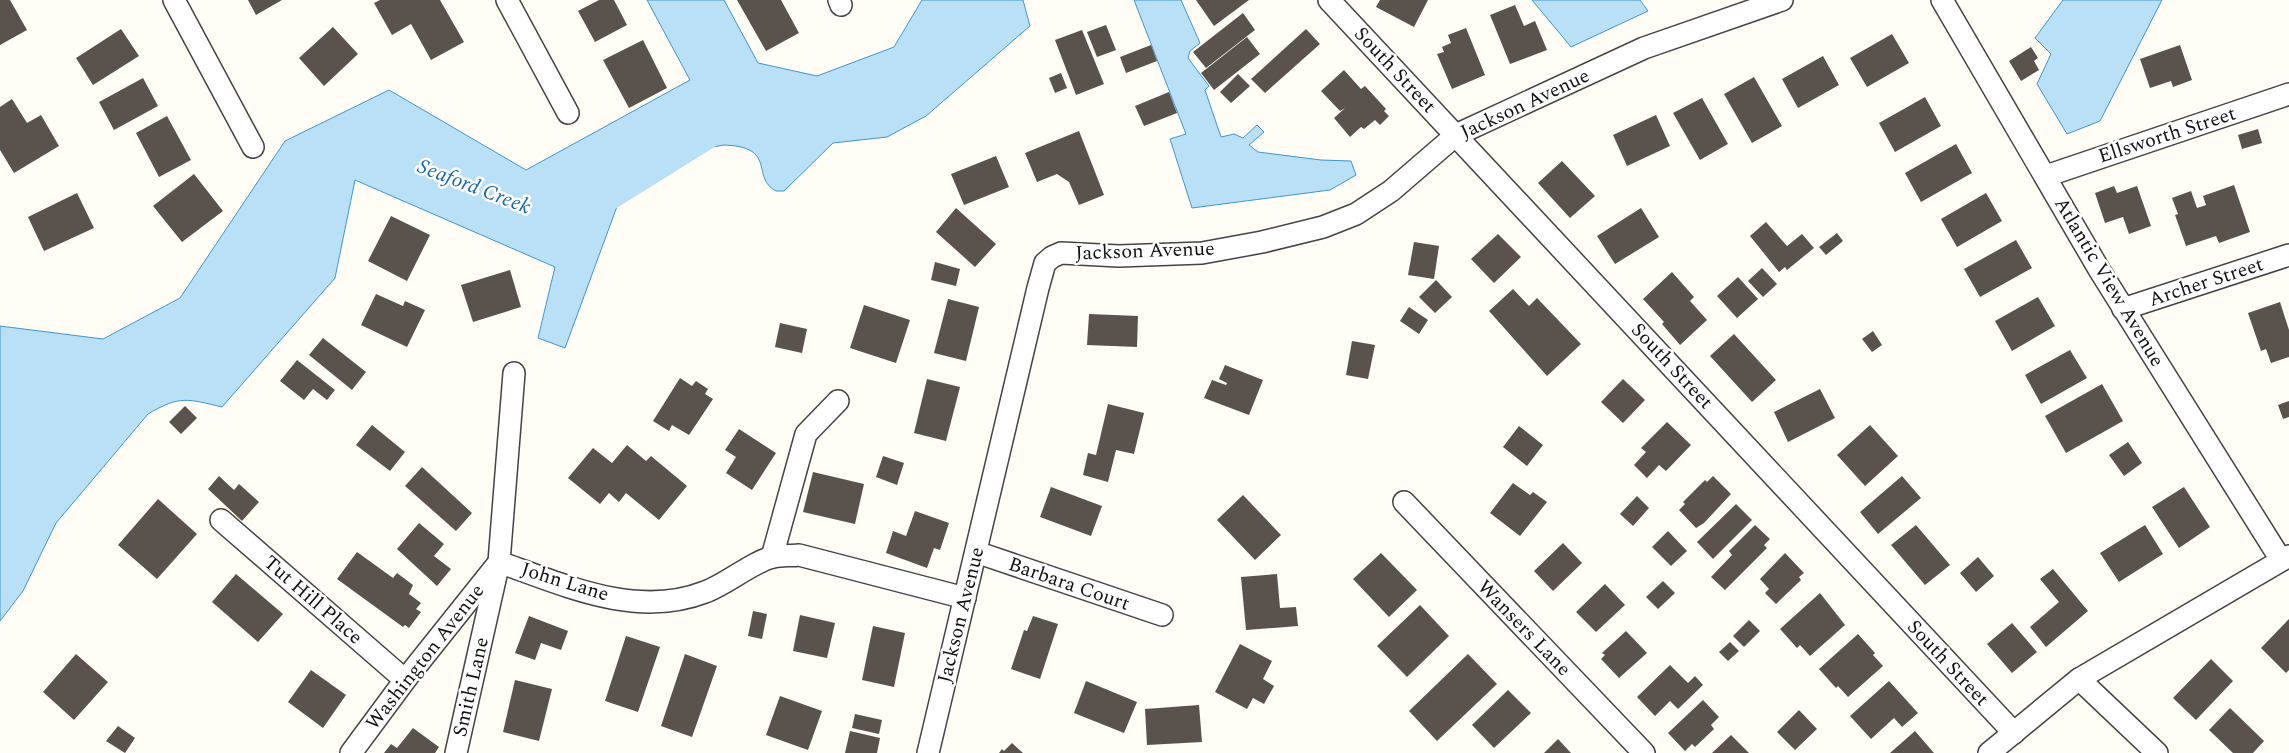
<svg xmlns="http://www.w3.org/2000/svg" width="2289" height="753" viewBox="0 0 2289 753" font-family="Spectral,serif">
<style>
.water{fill:#b9e0f7;stroke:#3f96cf}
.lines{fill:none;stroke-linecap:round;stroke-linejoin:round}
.river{stroke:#b9e0f7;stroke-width:45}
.building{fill:#5a524d}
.street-casing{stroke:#444;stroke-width:24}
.street{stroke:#fff;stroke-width:21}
.labels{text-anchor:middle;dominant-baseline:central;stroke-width:5;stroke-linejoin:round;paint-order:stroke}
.street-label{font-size:20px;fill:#111;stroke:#fff}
.water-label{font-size:21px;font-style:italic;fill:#1768a6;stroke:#fff}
</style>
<rect width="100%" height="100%" fill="#fffdf5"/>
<g class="water">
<path d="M647,0H724L758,63L817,76L894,47L922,0H1023L1030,26L926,116L887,137L833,143L784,191H776C750,177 778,147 724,145L651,158L619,201L565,348L538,338L555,267L355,180L335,278L222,407C188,399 180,395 148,414L56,523L23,591L0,621V326L103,339L180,298L285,141L389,90L526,170L690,80Z"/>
<path d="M1134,0H1181L1200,43L1190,51L1188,58L1209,86L1205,90L1221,137L1234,134L1243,138L1257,125L1264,132L1249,145L1258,152L1321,160L1351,161L1356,175L1330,190L1192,208L1170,139L1186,134Z"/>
<path d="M1532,0H1640L1648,11L1571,47Z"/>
<path d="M2063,0H2162L2100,121L2067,134L2037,84L2051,54L2035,38Z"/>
</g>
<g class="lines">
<path class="river" d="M595,195L709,124"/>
</g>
<g class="building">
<path d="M0,0H10L27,30L0,45Z"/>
<path d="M248,0H282L256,15Z"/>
<path d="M380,0H440L464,42L431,60L411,24L392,35L374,3Z"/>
<path d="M599,0H614L627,25L595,42L578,11Z"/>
<path d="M737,0H781L799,33L766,51Z"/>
<path d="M1196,0H1249L1214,26Z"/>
<path d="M1380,0H1428L1414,27L1376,7Z"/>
<path d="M1515,5L1524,26L1535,21L1547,50L1510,64L1490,15Z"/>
<path d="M1243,13L1255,30L1206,68L1193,52Z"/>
<path d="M1106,25L1116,50L1097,57L1087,32Z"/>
<path d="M333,27L358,54L324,86L299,58Z"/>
<path d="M1466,28L1485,75L1452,89L1437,54L1444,52L1442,47L1451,43L1448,35Z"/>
<path d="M121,29L139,56L93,85L76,58Z"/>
<path d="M1306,29L1320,44L1265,93L1251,79Z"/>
<path d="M1082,30L1104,84L1076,95L1055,40Z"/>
<path d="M1892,34L1909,63L1867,87L1850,58Z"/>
<path d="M1247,37L1260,54L1214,90L1201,73Z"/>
<path d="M643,40L667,88L629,108L603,60Z"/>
<path d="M1151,45L1157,61L1126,73L1120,57Z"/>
<path d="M2180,45L2192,80L2173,87L2171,81L2150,88L2140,59Z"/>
<path d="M2031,47L2038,58L2034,61L2039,70L2021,81L2009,61Z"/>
<path d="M1823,56L1839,85L1798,108L1782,79Z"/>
<path d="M1344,70L1361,89L1365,86L1386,109L1384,111L1389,116L1380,125L1375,120L1364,129L1361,127L1350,137L1334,118L1345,108L1340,111L1321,91Z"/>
<path d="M1061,73L1067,88L1055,93L1049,78Z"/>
<path d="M1238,74L1250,86L1231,103L1220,92Z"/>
<path d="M1754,77L1782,126L1752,143L1724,94Z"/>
<path d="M143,78L158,106L114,130L99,102Z"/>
<path d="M1169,92L1177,113L1144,126L1135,106Z"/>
<path d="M1925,97L1941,126L1895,152L1879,123Z"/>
<path d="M1702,98L1728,144L1700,160L1673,113Z"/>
<path d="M12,99L27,123L41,115L59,146L14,173L0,150V107Z"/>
<path d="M1656,115L1670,146L1627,166L1613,135Z"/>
<path d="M167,116L191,160L159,177L136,133Z"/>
<path d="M2258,129L2262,143L2242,149L2238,135Z"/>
<path d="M1079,131L1104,195L1079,205L1069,182L1057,174L1037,182L1025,153Z"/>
<path d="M1956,144L1972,173L1921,202L1905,173Z"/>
<path d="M996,156L1009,187L964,205L951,174Z"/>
<path d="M1562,161L1595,196L1570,218L1538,183Z"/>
<path d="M194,174L223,211L182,242L153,206Z"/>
<path d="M2234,185L2250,232L2219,243L2216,236L2186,246L2175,215L2178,214L2172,198L2191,191L2197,208L2206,205L2203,196Z"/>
<path d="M2114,186L2117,193L2137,186L2151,226L2129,234L2123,217L2105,223L2095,193Z"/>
<path d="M77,193L94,228L44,251L28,217Z"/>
<path d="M1986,193L2002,221L1957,247L1941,219Z"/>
<path d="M956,208L996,244L975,267L936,232Z"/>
<path d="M1641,208L1659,237L1615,264L1597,236Z"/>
<path d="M391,216L430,235L407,281L368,261Z"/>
<path d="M1766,222L1787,246L1802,234L1814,248L1787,270L1785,267L1779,272L1750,236Z"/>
<path d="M1837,233L1843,241L1826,255L1819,247Z"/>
<path d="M1498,234L1521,257L1494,283L1471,259Z"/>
<path d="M2016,240L2032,268L1980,297L1964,269Z"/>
<path d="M1414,242L1439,246L1434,279L1408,275Z"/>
<path d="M935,262L960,269L956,286L931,280Z"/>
<path d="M1762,268L1777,284L1763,297L1748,281Z"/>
<path d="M510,270L521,307L473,322L461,285Z"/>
<path d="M1672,272L1694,297L1690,301L1707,320L1680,345L1662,324L1664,322L1643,299Z"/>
<path d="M1738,277L1758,299L1737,318L1717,296Z"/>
<path d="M1436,280L1452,297L1435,313L1419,297Z"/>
<path d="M1513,289L1529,306L1537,298L1581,344L1547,376L1489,311Z"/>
<path d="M376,294L403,306L405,301L425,310L407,347L361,325Z"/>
<path d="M2038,297L2055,326L2012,351L1995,321Z"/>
<path d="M948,299L979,307L966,361L934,353Z"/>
<path d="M2280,302L2289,330V357L2271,363L2266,349L2261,351L2248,313Z"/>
<path d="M864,305L910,320L896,363L850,348Z"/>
<path d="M1409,307L1428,320L1419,334L1400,321Z"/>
<path d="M1089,314L1138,316L1137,347L1087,345Z"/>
<path d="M780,323L807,329L802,353L775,347Z"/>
<path d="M1873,331L1882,345L1872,352L1862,339Z"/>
<path d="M1734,334L1776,380L1752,402L1710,356Z"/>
<path d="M323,338L366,372L352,390L309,355Z"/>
<path d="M1352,341L1375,345L1368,379L1346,375Z"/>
<path d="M2070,350L2087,378L2041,404L2025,375Z"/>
<path d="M297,360L335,390L327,400L313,389L304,400L280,381Z"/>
<path d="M1225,365L1263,380L1249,415L1204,398L1212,380L1226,385L1227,383L1219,379Z"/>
<path d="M680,378L692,386L696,381L708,389L705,394L713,399L689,435L672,425L669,431L653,421Z"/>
<path d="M927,379L960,387L946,441L914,433Z"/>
<path d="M1623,379L1645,400L1623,423L1601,402Z"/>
<path d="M2102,384L2123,421L2066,453L2045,416Z"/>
<path d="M1820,389L1835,418L1788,442L1774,412Z"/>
<path d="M2289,401V417L2283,419L2278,405Z"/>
<path d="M1108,404L1144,413L1134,454L1116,450L1108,482L1083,475L1088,453L1096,455Z"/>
<path d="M185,406L197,418L181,434L169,422Z"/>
<path d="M1667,422L1691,445L1666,471L1659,465L1647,478L1634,465L1646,452L1641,448Z"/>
<path d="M372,425L405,452L390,471L356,445Z"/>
<path d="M1870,425L1898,456L1865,486L1837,455Z"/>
<path d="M1519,426L1543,445L1527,466L1503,447Z"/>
<path d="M739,429L776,453L752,490L726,473L736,457L725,450Z"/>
<path d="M2128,442L2142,463L2124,476L2109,455Z"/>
<path d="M627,445L646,461L651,456L687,486L659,520L626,493L619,502L609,493L600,504L568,478L593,448L612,463Z"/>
<path d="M883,456L904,463L897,485L876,477Z"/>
<path d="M422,467L472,513L456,531L405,486Z"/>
<path d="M813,472L864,484L855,524L803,512Z"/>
<path d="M219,476L234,490L239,484L259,502L242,521L208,489Z"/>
<path d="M1713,476L1731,494L1704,523L1696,528L1679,510L1685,504L1683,502L1705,480L1707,482Z"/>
<path d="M1902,476L1921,498L1878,534L1860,512Z"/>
<path d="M1513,483L1530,495L1533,492L1547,502L1520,536L1490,513Z"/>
<path d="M1051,487L1102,506L1091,536L1040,517Z"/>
<path d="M2184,487L2210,527L2179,548L2152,507Z"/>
<path d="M1243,495L1281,535L1255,560L1217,520Z"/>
<path d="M1637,496L1649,508L1633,526L1620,514Z"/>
<path d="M158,499L197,534L157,579L118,545Z"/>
<path d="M1736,504L1752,520L1713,559L1697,542Z"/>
<path d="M915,511L949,523L940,550L934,548L927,568L886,553L893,531L906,536Z"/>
<path d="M419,523L444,544L434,556L451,569L437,586L397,549Z"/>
<path d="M1755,525L1770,539L1764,545L1767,548L1725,590L1711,577L1732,555L1729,551Z"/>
<path d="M1916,525L1950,565L1925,585L1891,545Z"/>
<path d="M2145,525L2163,554L2119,582L2100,553Z"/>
<path d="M1668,531L1687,551L1671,566L1652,547Z"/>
<path d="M1563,543L1582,563L1553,591L1534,571Z"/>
<path d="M357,552L393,578L397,573L413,585L409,594L421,603L416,609L421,612L409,628L405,625L403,627L337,579Z"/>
<path d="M1381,553L1417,590L1389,617L1353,579Z"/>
<path d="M1785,553L1804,573L1799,577L1801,580L1776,604L1765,593L1769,589L1760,579Z"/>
<path d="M1978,557L1994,576L1976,592L1960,573Z"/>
<path d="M2053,569L2088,611L2046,647L2030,627L2059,602L2040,579Z"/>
<path d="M236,574L283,614L258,642L212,602Z"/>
<path d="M1277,574L1280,608L1296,607L1298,626L1246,630L1241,577Z"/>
<path d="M1663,581L1675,593L1658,609L1646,597Z"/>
<path d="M1605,584L1625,605L1596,632L1576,612Z"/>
<path d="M1820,593L1845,625L1810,656L1800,645L1797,648L1780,629Z"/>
<path d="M1420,605L1449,636L1407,677L1377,646Z"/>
<path d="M753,611L767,614L762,639L748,636Z"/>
<path d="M800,615L835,623L827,658L793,651Z"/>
<path d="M529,616L568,631L561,650L541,643L535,660L515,653Z"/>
<path d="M1033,616L1058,624L1040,679L1011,669L1024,630L1027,631Z"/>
<path d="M2289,619V670L2286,673L2261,648Z"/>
<path d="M1749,620L1760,631L1744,647L1733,636Z"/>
<path d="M2012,623L2037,652L2012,673L1987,644Z"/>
<path d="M873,626L905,633L894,687L862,680Z"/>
<path d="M1626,631L1647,653L1619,678L1601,659L1605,655L1602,653Z"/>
<path d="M1858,634L1875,653L1873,655L1883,666L1848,697L1838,686L1836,688L1819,669Z"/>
<path d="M626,636L660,647L638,712L605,701Z"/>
<path d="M1730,642L1739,651L1728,661L1719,652Z"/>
<path d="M1240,644L1272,661L1263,679L1274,686L1264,704L1253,698L1247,709L1215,692Z"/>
<path d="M76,654L108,682L74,720L43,692Z"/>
<path d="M685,654L717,666L692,737L661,726Z"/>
<path d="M1468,654L1497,684L1437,741L1409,711Z"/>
<path d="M2211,659L2233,681L2196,720L2173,698Z"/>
<path d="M1670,665L1688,683L1695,676L1703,685L1678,709L1670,701L1655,716L1637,697Z"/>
<path d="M311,670L346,695L323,728L288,702Z"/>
<path d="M515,680L552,689L539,741L503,732Z"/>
<path d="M1086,681L1137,702L1124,733L1074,713Z"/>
<path d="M1889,681L1918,713L1902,727L1894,718L1871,739L1850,716Z"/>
<path d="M1508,690L1531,713L1494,748L1472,725Z"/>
<path d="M780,696L822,711L808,750L766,735Z"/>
<path d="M1703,700L1719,717L1711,725L1714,729L1695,747L1692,744L1685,751L1668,733Z"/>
<path d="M1199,705L1202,742L1147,745L1145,709Z"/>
<path d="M2230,708L2264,741L2253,753H2233L2209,730Z"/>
<path d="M1799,710L1817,729L1795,750L1777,732Z"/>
<path d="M855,714L882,720L879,734L852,728Z"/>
<path d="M118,726L135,738L125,753L106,741Z"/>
<path d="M413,728L439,747L435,753H384L391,744L397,748Z"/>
<path d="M850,731L880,738L877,753H845Z"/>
<path d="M1915,731L1934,753H1890Z"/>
<path d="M1731,735L1749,753H1712Z"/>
<path d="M1558,739L1571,753H1544Z"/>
<path d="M1012,743L1023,753H999L1002,749L1004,751Z"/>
</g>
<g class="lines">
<g class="street-casing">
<g id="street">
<path d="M174,0L253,147"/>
<path d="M507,0L568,113"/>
<path d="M839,0L841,5"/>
<path d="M1329,0L2014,733"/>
<path d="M1942,0L2100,271L2281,560"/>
<path d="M2046,176L2289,94"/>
<path d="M2123,309L2289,255"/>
<path d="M1404,502L1644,753"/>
<path d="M221,520L405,680"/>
<path d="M976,552L1162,615"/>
<path d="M772,557L806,434L838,401"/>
<path d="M499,562C564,585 636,619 705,592C725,585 754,561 773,557C781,555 791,556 799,555L965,598"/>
<path d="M2079,679L2157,753"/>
<path d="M351,753L405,680L496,566"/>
<path d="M456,753L499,562L514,373"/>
<path d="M928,753L1038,288L1045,263L1052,257L1061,253L1119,256L1202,253L1262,242L1323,227L1356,214L1391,191L1456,135L1644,48L1782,0"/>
<path d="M1989,753L2079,679L2289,556"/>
</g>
</g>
<use href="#street" class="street"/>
</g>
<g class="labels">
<g class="street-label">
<text transform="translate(1395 70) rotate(47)">South Street</text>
<text transform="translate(1525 104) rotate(-25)">Jackson Avenue</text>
<text transform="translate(2167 135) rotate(-18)">Ellsworth Street</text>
<text transform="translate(1145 251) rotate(-2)">Jackson Avenue</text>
<text transform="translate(2109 282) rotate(59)">Atlantic View Avenue</text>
<text transform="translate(2206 282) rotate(-18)">Archer Street</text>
<text transform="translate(1672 366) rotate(47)">South Street</text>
<text transform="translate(565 582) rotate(17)">John Lane</text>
<text transform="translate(1069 584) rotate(19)">Barbara Court</text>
<text transform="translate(313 600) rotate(41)">Tut Hill Place</text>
<text transform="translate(961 615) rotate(-76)">Jackson Avenue</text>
<text transform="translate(1524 628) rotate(46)">Wansers Lane</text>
<text transform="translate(425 657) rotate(-52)">Washington Avenue</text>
<text transform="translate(1948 663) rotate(47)">South Street</text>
<text transform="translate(471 687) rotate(-77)">Smith Lane</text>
</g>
<g class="water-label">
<text transform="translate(474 187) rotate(21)">Seaford Creek</text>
</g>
</g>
</svg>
